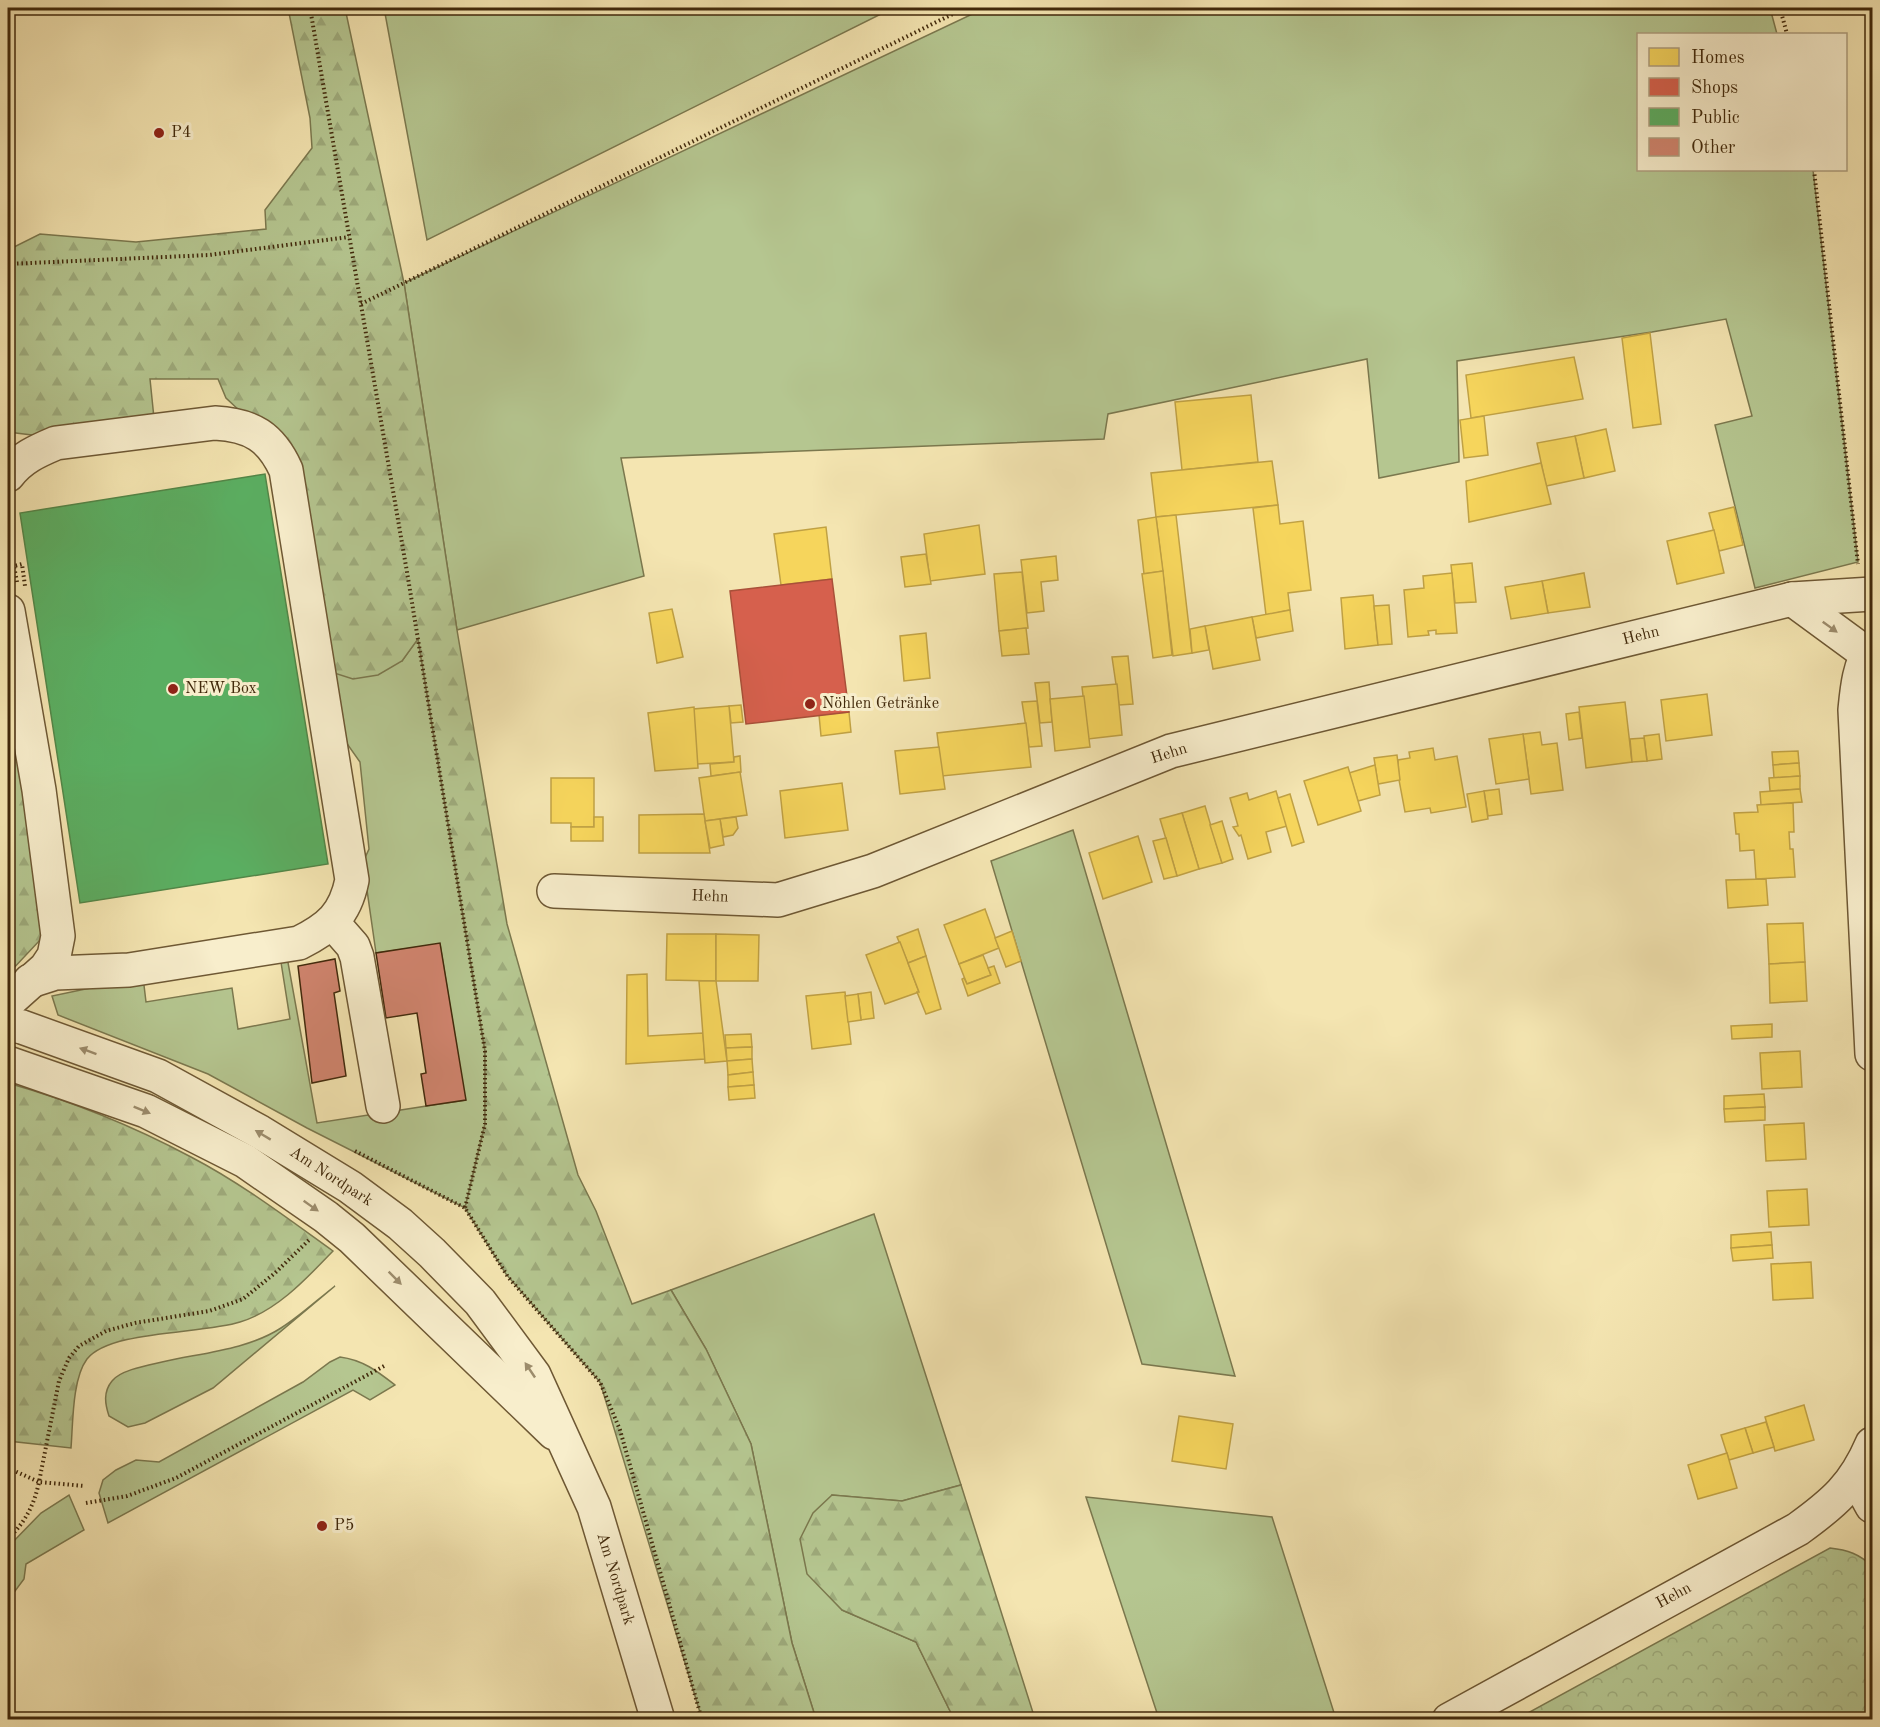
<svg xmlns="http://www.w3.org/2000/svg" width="1880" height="1727" viewBox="0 0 1880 1727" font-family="'Old Standard TT',serif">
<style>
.grass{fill:#b5c690;stroke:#7b784e;stroke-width:1.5}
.forest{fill:url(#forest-firs);stroke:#7b784e;stroke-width:1.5}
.park{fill:url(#park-crowns);stroke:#7b784e;stroke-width:1.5}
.homes{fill:#f6d55c;stroke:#c0a144;stroke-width:1.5}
.shops{fill:#d6604d;stroke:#a95039;stroke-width:1.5}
.public{fill:#5aae61;stroke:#528647;stroke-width:1.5}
.building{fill:#d0846e;stroke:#41290b;stroke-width:1.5}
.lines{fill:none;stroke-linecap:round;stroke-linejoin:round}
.minor-casing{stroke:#6e5834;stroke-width:36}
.path{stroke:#41290b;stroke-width:4;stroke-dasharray:1.5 3;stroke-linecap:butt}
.minor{stroke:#f8eecc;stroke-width:33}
.oneway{fill:#9c8c6c}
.poi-dot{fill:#8f2418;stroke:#f8eecc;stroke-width:2}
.labels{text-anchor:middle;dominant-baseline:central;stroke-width:6;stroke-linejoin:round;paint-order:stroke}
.poi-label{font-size:16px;fill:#41290b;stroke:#f8eecc;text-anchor:start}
.street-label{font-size:16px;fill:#41290b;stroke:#f8eecc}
</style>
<defs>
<pattern id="forest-firs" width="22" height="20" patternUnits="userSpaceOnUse" patternTransform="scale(1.5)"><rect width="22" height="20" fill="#b5c690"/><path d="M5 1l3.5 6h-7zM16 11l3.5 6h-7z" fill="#9daa7b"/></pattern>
<pattern id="park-crowns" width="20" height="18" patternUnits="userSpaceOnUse" patternTransform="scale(1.5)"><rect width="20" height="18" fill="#b5c690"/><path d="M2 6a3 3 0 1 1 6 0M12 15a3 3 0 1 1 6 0" fill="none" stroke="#9daa7b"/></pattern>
</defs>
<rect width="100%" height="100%" fill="#f4e5b1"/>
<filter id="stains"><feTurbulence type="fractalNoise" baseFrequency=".00333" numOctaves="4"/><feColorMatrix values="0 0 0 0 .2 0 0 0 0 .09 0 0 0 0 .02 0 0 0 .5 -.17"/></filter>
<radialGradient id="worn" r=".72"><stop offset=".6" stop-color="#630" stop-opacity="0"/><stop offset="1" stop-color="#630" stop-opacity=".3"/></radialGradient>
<g class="grass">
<path d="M384,8H893L427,240Z"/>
<path d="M985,8H1770L1777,34H1638V170H1813L1858,562L1755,588L1715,425L1752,416L1726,319L1652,332L1457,361L1459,462L1379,478L1367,359L1108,414L1104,439L621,458L644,576L457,630L404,283Z"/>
<path d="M418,638L485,1051V1124L465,1208L307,1128L208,1074L58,1015L52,996L143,977L146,1002L232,988L238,1029L290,1019L280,956L287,957L317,1123L465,1100L440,944L376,953L363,862L369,849L360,762L343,738L331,672L402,661Z"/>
<path d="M1073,830L1235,1376L1142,1364L991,861Z"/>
<path d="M874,1214L961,1485L902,1501L832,1495L842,1610L916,1642L954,1719H816L792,1643L751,1444L706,1349L671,1290Z"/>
<path d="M335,1286L213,1388L145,1423L128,1427L109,1416C105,1404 103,1392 112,1381C120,1370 149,1365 162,1362C201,1353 247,1350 281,1328C300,1316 317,1300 335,1286Z"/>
<path d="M340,1357C363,1360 377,1371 395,1385L370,1400L353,1390L108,1523L99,1493L103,1480L116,1470L136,1460L159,1462L303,1382L330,1362Z"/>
<path d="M69,1495L84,1530L26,1564L24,1579L12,1595L8,1615V1547L41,1513Z"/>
<path d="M1086,1497L1272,1517L1336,1719H1159Z"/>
</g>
<g class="forest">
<path d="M288,8H345L404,283L457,630L507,924L578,1175L596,1211L632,1304L671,1290L706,1349L751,1444L792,1643L816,1719H702L600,1382L506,1274L465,1208L485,1124V1051L418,639L402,661L378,675L353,679L331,672L298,477L242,413L226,398L218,379H150L154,418L32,435L8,432V250L40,234L136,242L266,229L265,210L312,148L310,118Z"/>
<path d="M8,691L42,906L41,939L11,971L8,970Z"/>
<path d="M8,1083C71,1101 133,1126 191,1157C241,1183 287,1218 333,1251C307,1278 277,1311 240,1322C203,1334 110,1330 87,1359C72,1379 73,1424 71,1448L8,1441Z"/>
<path d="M961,1485L1035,1719H954L916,1642L842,1610L807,1574L800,1539L813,1513L832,1495L902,1501Z"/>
</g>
<path class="park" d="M1830,1548C1848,1550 1859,1554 1872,1566V1719H1517Z"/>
<g class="homes">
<path d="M1650,333L1661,424L1633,428L1622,338Z"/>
<path d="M1574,357L1583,399L1471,418L1466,375Z"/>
<path d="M1251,395L1258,462L1182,470L1175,402Z"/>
<path d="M1484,416L1488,455L1464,458L1460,420Z"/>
<path d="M1606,429L1615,471L1584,478L1575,436Z"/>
<path d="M1575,436L1584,478L1546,486L1537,443Z"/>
<path d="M1272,461L1278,505L1156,517L1151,473Z"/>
<path d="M1541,463L1551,504L1469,522L1466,481Z"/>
<path d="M1278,505L1280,524L1303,521L1311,590L1288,593L1290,610L1266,615L1253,508Z"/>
<path d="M1734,507L1743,545L1719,551L1709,513Z"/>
<path d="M1176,515L1192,653L1173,656L1156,517Z"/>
<path d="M1156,517L1163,571L1144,574L1138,520Z"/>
<path d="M979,525L985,574L930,581L924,534Z"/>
<path d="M826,527L832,579L781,585L774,534Z"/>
<path d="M1714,530L1724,573L1677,584L1667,541Z"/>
<path d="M926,554L931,584L905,587L901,557Z"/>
<path d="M1056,556L1058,580L1041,582L1044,611L1027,613L1021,560Z"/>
<path d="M1472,563L1476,602L1455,603L1451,565Z"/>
<path d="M1163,571L1172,655L1153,658L1142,574Z"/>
<path d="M1022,572L1028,628L999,631L994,574Z"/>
<path d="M1452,573L1457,633L1436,634V630L1428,631L1429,635L1408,637L1404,590L1424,588L1423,576Z"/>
<path d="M1584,573L1590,607L1548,613L1542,581Z"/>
<path d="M1542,581L1548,613L1511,619L1505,587Z"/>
<path d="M1373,595L1378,645L1345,649L1341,598Z"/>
<path d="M1389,605L1392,644L1378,645L1374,606Z"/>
<path d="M672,609L683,657L657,663L649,613Z"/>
<path d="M1290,610L1293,631L1256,638L1252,617Z"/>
<path d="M1252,617L1260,660L1213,669L1205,626Z"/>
<path d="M1205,626L1209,650L1192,653L1190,629Z"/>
<path d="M1026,628L1029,654L1002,656L999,631Z"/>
<path d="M926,633L930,678L904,681L900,636Z"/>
<path d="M1128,656L1133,704L1119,705L1112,657Z"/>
<path d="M1049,682L1052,722L1040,723L1035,683Z"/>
<path d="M1117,684L1122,735L1088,739L1082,687Z"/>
<path d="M1707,694L1712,735L1666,741L1661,700Z"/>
<path d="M1084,696L1090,747L1055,751L1050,699Z"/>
<path d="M1037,701L1042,746L1029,747L1022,702Z"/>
<path d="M1625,702L1632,762L1586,768L1579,707Z"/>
<path d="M741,705L743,722L731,723L729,706Z"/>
<path d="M729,706L734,762L697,764L693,709Z"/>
<path d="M694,707L698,768L655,771L648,713Z"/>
<path d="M849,712L851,732L821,736L819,715Z"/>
<path d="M1579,712L1582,738L1569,740L1566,714Z"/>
<path d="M1026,723L1031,767L942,776L937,733Z"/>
<path d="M1540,732L1542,745L1557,743L1563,790L1531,794L1523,734Z"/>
<path d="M1523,734L1529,779L1496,784L1489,739Z"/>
<path d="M1659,734L1662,759L1647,761L1644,736Z"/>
<path d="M1644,738L1647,761L1632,762L1630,739Z"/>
<path d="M939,747L945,789L900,794L895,751Z"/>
<path d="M1433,748L1435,760L1457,756L1466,807L1431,813L1430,808L1405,812L1399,780L1398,760L1410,758L1409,752Z"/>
<path d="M1798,751L1799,763L1773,765L1772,752Z"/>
<path d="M1397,755L1400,780L1378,784L1374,758Z"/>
<path d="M740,756L741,772L711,776L710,764L734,762V757Z"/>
<path d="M1799,763L1800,776L1774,778L1773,765Z"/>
<path d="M1375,765L1380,795L1358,801L1349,773Z"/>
<path d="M1348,767L1361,811L1318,825L1304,781Z"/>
<path d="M740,772L747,815L705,821L699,778Z"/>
<path d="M1800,776V789L1770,791L1769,778Z"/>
<path d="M551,778H594V827H571V823H551Z"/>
<path d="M842,783L848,830L785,838L780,791Z"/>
<path d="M1499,789L1502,814L1488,816L1484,791Z"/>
<path d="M1800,789L1802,802L1761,805L1760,792Z"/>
<path d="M1276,791L1287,826L1266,832L1271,852L1248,859L1241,835L1239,836L1233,827L1238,826L1230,798L1247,793L1249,800Z"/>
<path d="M1484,791L1488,819L1472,822L1467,794Z"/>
<path d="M1290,794L1304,842L1292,846L1278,798Z"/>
<path d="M1793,803L1794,832H1789L1790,849H1793L1795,877L1756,879L1754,850L1740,851L1739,834H1736L1734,813L1758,812L1757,805Z"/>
<path d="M1205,806L1222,863L1199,869L1182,813Z"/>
<path d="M1182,813L1199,869L1177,876L1160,819Z"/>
<path d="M704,814L710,853H639V815Z"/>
<path d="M594,817H603V841H571V827H594Z"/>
<path d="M736,817L738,828L733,835L723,837L720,819Z"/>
<path d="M720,819L724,845L710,848L705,821Z"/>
<path d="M1222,821L1233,859L1222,863L1210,825Z"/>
<path d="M1138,836L1152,882L1103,899L1089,853Z"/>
<path d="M1166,838L1177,876L1164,879L1153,841Z"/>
<path d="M1766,879L1768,905L1728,908L1726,880Z"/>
<path d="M985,909L999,948L959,964L944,925Z"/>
<path d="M1803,923L1805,962L1769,964L1767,924Z"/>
<path d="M918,929L926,956L908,963L897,937Z"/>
<path d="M1012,931L1021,961L1006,967L995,938Z"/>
<path d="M667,934H716V981L666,980Z"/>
<path d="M716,934L759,935L758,981H716Z"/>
<path d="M900,942L919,992L885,1004L866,955Z"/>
<path d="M983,955L991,975L967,984L959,964Z"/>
<path d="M926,956L941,1009L926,1014L917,992H919L908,963Z"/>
<path d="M1805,962L1807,1001L1770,1003L1769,964Z"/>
<path d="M994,966L1000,983L968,996L962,979L964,978L967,984L991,975L988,968Z"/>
<path d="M647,974L648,1036L703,1033L705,1059L626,1064L627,975Z"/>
<path d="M699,981H716L727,1061L705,1063Z"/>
<path d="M845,992L851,1044L812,1049L806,996Z"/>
<path d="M871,992L874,1018L861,1020L858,994Z"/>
<path d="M858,994L861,1020L848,1022L845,996Z"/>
<path d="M1772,1024V1037L1732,1039L1731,1026Z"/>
<path d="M751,1034L752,1047L726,1048L725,1035Z"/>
<path d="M752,1047V1059L727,1061L726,1048Z"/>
<path d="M1800,1051L1802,1087L1762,1089L1760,1053Z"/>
<path d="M752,1059L753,1072L728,1075L727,1061Z"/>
<path d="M753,1072L754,1085L728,1087V1075Z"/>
<path d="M754,1085L755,1098L729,1100L728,1087Z"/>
<path d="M1764,1094L1765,1107L1724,1109V1096Z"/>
<path d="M1765,1107V1120L1725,1122L1724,1109Z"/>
<path d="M1804,1123L1806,1159L1766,1161L1764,1125Z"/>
<path d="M1807,1189L1809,1225L1769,1227L1767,1191Z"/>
<path d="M1771,1232L1772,1245L1731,1248V1235Z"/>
<path d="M1772,1245L1773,1258L1733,1261L1731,1248Z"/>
<path d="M1811,1262L1813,1298L1773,1300L1771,1264Z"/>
<path d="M1804,1405L1814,1440L1775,1451L1765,1417Z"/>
<path d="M1179,1416L1233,1424L1226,1469L1172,1461Z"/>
<path d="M1766,1422L1774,1447L1753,1453L1745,1428Z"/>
<path d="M1745,1428L1753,1453L1729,1460L1721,1435Z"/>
<path d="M1727,1453L1737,1488L1698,1499L1688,1465Z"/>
</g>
<path class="shops" d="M832,579L849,712L746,724L730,591Z"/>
<path class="public" d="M265,474L328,864L80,903L20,513Z"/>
<g class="building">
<path d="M440,943L466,1100L426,1106L421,1074L426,1073L417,1013L386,1018L376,953Z"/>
<path d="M335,959L340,991L334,993L346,1076L312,1083L298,966Z"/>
</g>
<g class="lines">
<g class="minor-casing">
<g id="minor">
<path d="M8,475C21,458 37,451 56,443L215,423C252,425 271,437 286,470L352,880C345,915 329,928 299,943L129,970L55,973L30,981"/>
<path d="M1792,599L1867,654"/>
<path d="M8,611L39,790L58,936L54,956L46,968L8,1002"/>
<path d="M1872,647C1859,665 1857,689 1855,710L1872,1054"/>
<path d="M554,891L778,900L873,871L1171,751L1792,599L1872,594"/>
<path d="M332,922L353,946L357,957L383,1106"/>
<path d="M8,1024L22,1027L158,1076L260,1132L350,1187L400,1224L432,1253L480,1302L534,1375L594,1507L658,1720"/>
<path d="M8,1063L146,1111L245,1161L326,1217L352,1238L554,1433"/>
<path d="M1856,1477L1872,1506"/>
<path d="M1449,1720L1798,1529C1834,1503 1854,1486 1872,1444"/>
</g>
</g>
<g class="path">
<path d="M310,8L408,578L485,1051V1124L465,1208"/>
<path d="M1780,8L1787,34"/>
<path d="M1814,170L1858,564"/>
<path d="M8,264L209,255L349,237"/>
<path d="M361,304L965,8"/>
<path d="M17,582L14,566L22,564L25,586"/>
<path d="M355,1151L465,1208L508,1277L600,1382L620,1430L702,1720"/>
<path d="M8,1468L39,1482L59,1381L69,1358L79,1346L106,1331L135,1323L209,1311L243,1299L275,1273L309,1240"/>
<path d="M86,1503L127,1496L176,1478L386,1365"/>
<path d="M8,1539C25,1522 34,1506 39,1482L85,1486"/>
</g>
<use href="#minor" class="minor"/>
</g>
<defs><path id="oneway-solid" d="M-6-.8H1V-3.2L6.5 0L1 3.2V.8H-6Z" transform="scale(1.5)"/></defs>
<g class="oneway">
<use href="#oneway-solid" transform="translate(1830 627) rotate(36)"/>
<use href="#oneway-solid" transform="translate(88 1051) rotate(-160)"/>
<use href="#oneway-solid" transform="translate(142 1110) rotate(22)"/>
<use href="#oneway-solid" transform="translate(263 1135) rotate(-149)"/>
<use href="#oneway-solid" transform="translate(311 1206) rotate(35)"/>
<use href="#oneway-solid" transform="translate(395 1278) rotate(45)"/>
<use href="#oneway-solid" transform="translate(530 1370) rotate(-124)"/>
</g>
<g class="poi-dot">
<circle cx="159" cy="133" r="6"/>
<circle cx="173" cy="689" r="6"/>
<circle cx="810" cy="704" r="6"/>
<circle cx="322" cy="1526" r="6"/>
</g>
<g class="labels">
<g class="poi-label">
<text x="171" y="133">P4</text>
<text x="185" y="689">NEW Box</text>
<text x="822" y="704">Nöhlen Getränke</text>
<text x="334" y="1526">P5</text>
</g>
<g class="street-label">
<text transform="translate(1641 636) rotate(-14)">Hehn</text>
<text transform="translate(1169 754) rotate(-18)">Hehn</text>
<text transform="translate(710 897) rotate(2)">Hehn</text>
<text transform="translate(331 1177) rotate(33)">Am Nordpark</text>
<text transform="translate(615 1579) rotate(73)">Am Nordpark</text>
<text transform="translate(1674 1596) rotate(-29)">Hehn</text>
</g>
</g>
<rect width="1880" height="1727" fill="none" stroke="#f4e5b1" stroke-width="30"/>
<rect x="9" y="9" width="1862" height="1709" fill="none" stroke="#41290b" stroke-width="3"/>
<rect x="15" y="15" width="1850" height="1697" fill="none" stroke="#41290b" stroke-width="1.5"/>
<rect x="1637" y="33" width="210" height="138" fill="#f8eecc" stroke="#af9f7f" stroke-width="1.5"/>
<rect x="1649" y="48" width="30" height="18" fill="#f6d55c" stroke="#af9f7f" stroke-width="1.5"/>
<text x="1691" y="63" font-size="18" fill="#41290b">Homes</text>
<rect x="1649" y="78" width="30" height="18" fill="#d6604d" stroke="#af9f7f" stroke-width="1.5"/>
<text x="1691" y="93" font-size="18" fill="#41290b">Shops</text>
<rect x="1649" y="108" width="30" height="18" fill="#5aae61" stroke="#af9f7f" stroke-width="1.5"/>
<text x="1691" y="123" font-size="18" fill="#41290b">Public</text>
<rect x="1649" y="138" width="30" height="18" fill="#d0846e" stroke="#af9f7f" stroke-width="1.5"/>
<text x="1691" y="153" font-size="18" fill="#41290b">Other</text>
<rect width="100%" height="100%" filter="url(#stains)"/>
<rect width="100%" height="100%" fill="url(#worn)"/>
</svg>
